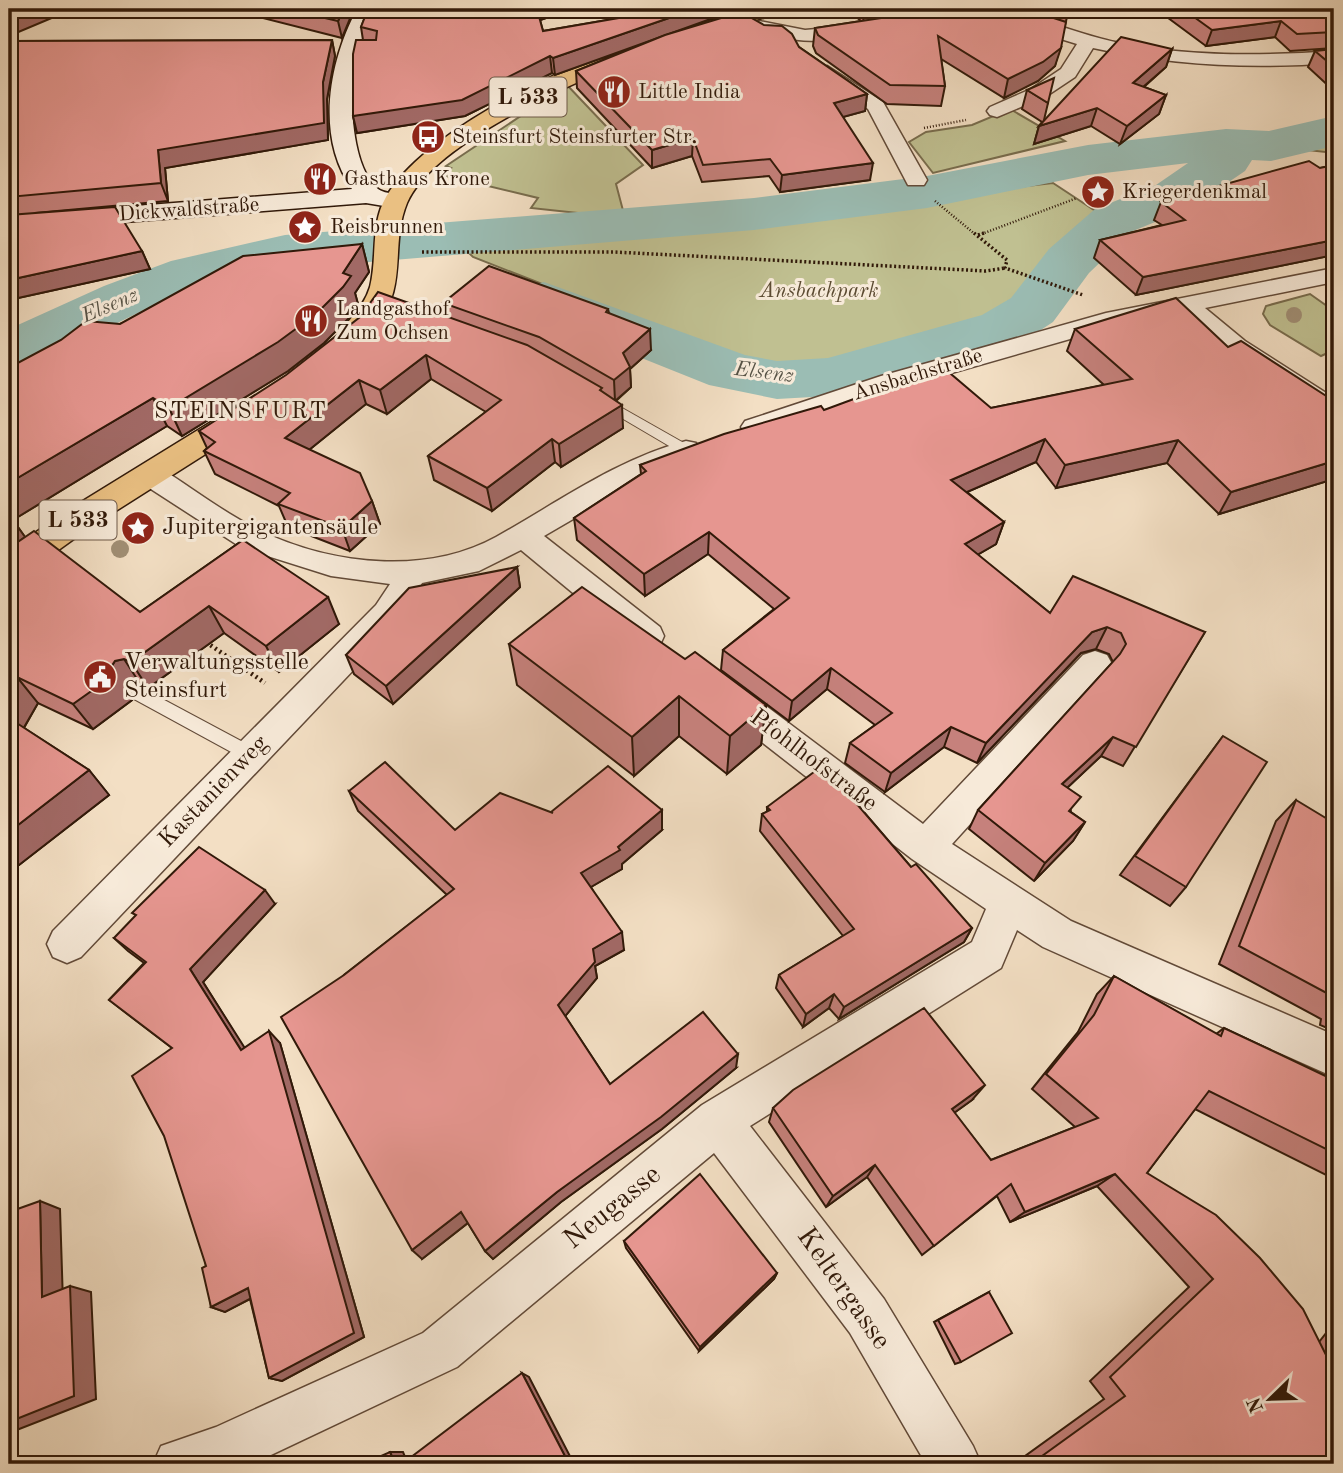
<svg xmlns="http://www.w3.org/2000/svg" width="1343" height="1473" viewBox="0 0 1343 1473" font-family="'Old Standard TT',serif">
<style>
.green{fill:#c0c091;stroke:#786c4d;stroke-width:2}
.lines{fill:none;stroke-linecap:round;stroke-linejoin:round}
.river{fill:#9bbdb4;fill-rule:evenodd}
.lane-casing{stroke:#624a38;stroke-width:2}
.street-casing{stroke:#624a38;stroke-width:3}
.secondary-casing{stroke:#311909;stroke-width:3}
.primary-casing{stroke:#311909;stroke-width:3}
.path-far2{stroke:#311909;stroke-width:2.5;stroke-dasharray:1 2;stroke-linecap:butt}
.path-far1{stroke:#311909;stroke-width:3.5;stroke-dasharray:2 2.5;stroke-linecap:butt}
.path{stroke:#311909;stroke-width:4.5;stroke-dasharray:2 3.5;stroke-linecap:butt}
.lane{fill:#f7ead9;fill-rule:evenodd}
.street{fill:#f7ead9;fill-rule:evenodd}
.secondary{fill:#f7ead9;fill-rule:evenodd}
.primary{fill:#eac082;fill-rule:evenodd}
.tree{fill:#a08e74}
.wall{fill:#c6817c;stroke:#311909;stroke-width:2}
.shaded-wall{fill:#a16965;stroke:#311909;stroke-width:2}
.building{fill:#e69690;stroke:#311909;stroke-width:2}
.labels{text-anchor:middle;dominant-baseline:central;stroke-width:6;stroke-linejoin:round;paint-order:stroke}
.far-poi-label{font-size:21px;fill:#311909;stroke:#f7ead9;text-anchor:start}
.far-street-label{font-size:21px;fill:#311909;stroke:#f7ead9}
.far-park-label{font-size:21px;font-style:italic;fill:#5c4b32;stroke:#f7ead9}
.far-water-label{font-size:21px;font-style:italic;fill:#565245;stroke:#f7ead9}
.shield{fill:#f7ead9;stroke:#6c5847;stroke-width:2}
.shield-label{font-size:23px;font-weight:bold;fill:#311909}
.far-quarter-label{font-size:23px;letter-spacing:2px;fill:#311909;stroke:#f7ead9}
.poi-label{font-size:24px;fill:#311909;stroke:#f7ead9;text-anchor:start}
.street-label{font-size:24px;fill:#311909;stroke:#f7ead9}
.near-street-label{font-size:28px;fill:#311909;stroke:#f7ead9}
</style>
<rect width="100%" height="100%" fill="#f3dfc4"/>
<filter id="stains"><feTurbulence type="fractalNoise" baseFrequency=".00286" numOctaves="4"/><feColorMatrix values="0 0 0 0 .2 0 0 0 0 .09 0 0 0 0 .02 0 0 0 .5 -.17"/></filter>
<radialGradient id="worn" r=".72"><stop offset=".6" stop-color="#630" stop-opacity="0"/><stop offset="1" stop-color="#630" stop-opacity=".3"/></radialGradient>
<g class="green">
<path d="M567,85L643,165L616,184L625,218L531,208L538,198L442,175L451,168L446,166Z"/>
<path d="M1010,109L1065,141L933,173L909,142L926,132L972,125Z"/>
<path d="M1334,123V153L1271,146Z"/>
<path d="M1053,183L1103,216L1047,282L999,325L830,372L775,375L473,257L460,244L648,230Z"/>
<path d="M1310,294L1334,311V350L1321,356L1270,325L1263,314L1266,306Z"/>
</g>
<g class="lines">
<path class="river" d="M1334,116V146L1271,161L1252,160L1245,171L1192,207L1133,231L1089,273L1053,322L1024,341L830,396L777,399L709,385L524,311L515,299L524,287L544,282L745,355L777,361L828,358L982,315L1011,298L1049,249L1095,209L1156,185L1188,163L1088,175L927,208L754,230L285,269L208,286L144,310L31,365L9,370V329L104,286L171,261L285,235L754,198L927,176L1088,145L1226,129L1269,131Z"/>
<g class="lane-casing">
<g id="lane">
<path d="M601,396L691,447L693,450L686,455L681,453L596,403V397Z"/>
<path d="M140,687L256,749L259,754L256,759H244L134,699L132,694L134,689Z"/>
</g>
</g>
<g class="street-casing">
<g id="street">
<path d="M1018,15C1051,21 1082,35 1115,42C1187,57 1261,56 1334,51V63C1253,69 1173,66 1093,48L1075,77L1045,97L997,117L990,115L987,111L990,107L1031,89L1061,69L1077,44L1012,24L1009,20Z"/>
<path d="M749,19L805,30L862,25L871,31L868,35C826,45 783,42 743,28L740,24Z"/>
<path d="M827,66L883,102L927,180L924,185H908L868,109L817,72Z"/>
<path d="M1334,268V282L1205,308L1245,341L1334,398V419L1324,416L1227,351L1181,312L1119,325L899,388L755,436L745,433L741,427L745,421L881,376L1106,313Z"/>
<path d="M686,441L696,443L700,450L696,457L623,490L544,536L660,627L664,636L660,645L648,648L636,645L521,550L479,571L422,583L398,623L81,957L67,963L53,957L47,944L53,931L376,605L390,584L331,576L242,548L140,482L136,475L140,468L150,465L160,468C194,489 228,516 265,533C335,565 427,575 496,537C557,503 617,459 686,441Z"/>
<path d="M1095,651L1107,655L1112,664L1107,673L952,844L1071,921L1334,1035V1077L1043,947L1017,930L1001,968L750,1126L884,1299L973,1446L981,1464H926L850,1333L714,1153L457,1367L252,1464H153L161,1446L216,1427L423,1333L702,1105L972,942L986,909L912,859L714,705L709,695L714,685L726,681L738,685L923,824L1083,655Z"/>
</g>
</g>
<g class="secondary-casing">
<path id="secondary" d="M357,9H377C367,28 358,48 354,70C349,100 352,168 378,189C383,193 392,193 399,195L402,200L399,205L390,207L366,203L9,231V216L352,189C315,136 329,62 357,9Z"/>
</g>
<g class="primary-casing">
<g id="primary">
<path d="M752,9H783L780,13L699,36L689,30L692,26Z"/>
<path d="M626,49L633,51L636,55L633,59C574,82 433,143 407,203C389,247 410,288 373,329C363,340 358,345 342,341L338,335C350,318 364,307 370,287C377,259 371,229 383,203C412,139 560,65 626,49Z"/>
<path d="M248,403L259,406L263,413L259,420L89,528L21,577L9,580V551L65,512L237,406Z"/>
</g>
</g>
<g class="path-far2">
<path d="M924,128L966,120"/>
<path d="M935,201L976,235"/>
<path d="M979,235L1077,198"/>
</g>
<g class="path-far1">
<path d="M974,233L1007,260L1005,268L1083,295"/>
<path d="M978,235L984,233"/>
<path d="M422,252H614L986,271L1005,268"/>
</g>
<path class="path" d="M206,642L265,683"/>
<use href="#lane" class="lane"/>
<use href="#street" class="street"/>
<use href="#secondary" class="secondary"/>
<use href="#primary" class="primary"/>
</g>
<g class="tree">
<circle cx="1294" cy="315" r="8"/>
<circle cx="120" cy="549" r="9"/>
</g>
<g class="wall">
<path d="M227,9H354L342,38Z"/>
<path d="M368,9H572L540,20L543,31L671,9H720L719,16L678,31L799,47L867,94L865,111L843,117L870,180L780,192L769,176L702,182L692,156L652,168L577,88L576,71L652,40L555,75L552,73L465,116L357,133L353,116L363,40L361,27Z"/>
<path d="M847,9H1069L1055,66L1038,81L1004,98L941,59L945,86L941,106L887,104L816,53L813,46L815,28L861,21Z"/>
<path d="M1156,9H1334V91L1308,67L1315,51L1334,48L1290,51L1275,37L1206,46Z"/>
<path d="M332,40L335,56L327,99L328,140L165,168L168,201L35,213L142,251L150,269L9,300V41Z"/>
<path d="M1172,49L1166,67L1144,87L1166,95L1159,114L1120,144L1091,126L1034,144L1039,126L1042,122L1022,109L1027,90L1048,103L1044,120Z"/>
<path d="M1334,165V255L1136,295L1094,258L1100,240L1162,225L1154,220L1161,202Z"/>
<path d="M362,244L369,272L355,293L358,304L351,316L324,343L288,371L182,436L167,426L13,520L25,537L140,612L243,540L339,624L279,672L224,633L148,688L141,685L133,687L130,693L132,700L93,729L38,703L24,728L89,770L109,795L19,865L9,856V361L14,365L120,324Z"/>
<path d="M443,303L608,309L609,313L651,350L630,369L631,387L616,401L623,428L561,467L555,462L492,511L434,480L428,456L486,412L431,379L387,414L366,404L309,450L372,501L380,524L350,551L288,527L279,506L215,474L204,451L207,448L199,431L445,316Z"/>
<path d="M1075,329L1228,347L1334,401V479L1219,514L1167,463L1056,488L1036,462L967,492L1004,522L996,544L977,555L1050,613L1205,632L1123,766L1101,756L1067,788L1071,812L1085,822L1073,841L1034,881L969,829L978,810L1113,662L1109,654L1096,649L1081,653L977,763L944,747L885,792L845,763L850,743L875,725L827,689L789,721L721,670L723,650L774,609L708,554L645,596L577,540L574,518L641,474L640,465L892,390L991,408L1104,385L1067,351Z"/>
<path d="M517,567L520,587L393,704L354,674L346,655Z"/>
<path d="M509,644L685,659L766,705L761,745L727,774L679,736L634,776L517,685Z"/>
<path d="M1223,736L1186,887L1170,906L1120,875Z"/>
<path d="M349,791L455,830L551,813L662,830L622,864V869L591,887L624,950L595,966L597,978L565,1016L610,1084L736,1068L662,1129L561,1202L493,1259L485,1251L468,1223L422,1259L344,975L447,895L358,811Z"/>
<path d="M1296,800L1332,884L1334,885V1031L1320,1025L1321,1019L1219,964L1276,821Z"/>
<path d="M857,804L911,867L972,928L964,942L839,1019L829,1008L803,1027L776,988L779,975L843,936L760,831L762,814L767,812V807Z"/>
<path d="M275,904L203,982L244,1048L280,1043L364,1337L282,1381L269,1378L250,1299L225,1312L211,1307L206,1266L172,1048L109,1000L144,963L128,951L114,938Z"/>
<path d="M1114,976L1216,1034L1224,1028L1334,1080V1179L1195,1109L1147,1173L1319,1342L1334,1323V1455L1325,1464H1014L1104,1399L1090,1381L1189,1287L1097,1186L1010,1222L997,1196L922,1255L867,1177L826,1207L769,1122L773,1108L972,1100L954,1113L991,1160L1075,1127L1032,1089L1078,1032L1097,994Z"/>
<path d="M624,1241L777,1273L774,1279L699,1351L626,1248Z"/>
<path d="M989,1292L961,1362L955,1364L934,1322Z"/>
<path d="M921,1460H933L936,1464H915Z"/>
</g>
<g class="shaded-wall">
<path d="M28,9H73L9,36V17Z"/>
<path d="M344,9H354L342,38L338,21Z"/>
<path d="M537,9H572L538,21Z"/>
<path d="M695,9H720L719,16L555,75L553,58Z"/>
<path d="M865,9H956L863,22Z"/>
<path d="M1281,21L1275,37L1206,46L1212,30Z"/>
<path d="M332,40L335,56L327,99L328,140L165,168L168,201L161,183L158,150L323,82Z"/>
<path d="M1061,48L1055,66L1038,81L1004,98L1008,79Z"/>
<path d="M1172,49L1166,67L1127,101L1133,83Z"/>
<path d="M550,56L552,73L465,116L357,133L353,116Z"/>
<path d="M867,94L865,111L832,120L834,103Z"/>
<path d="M1166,95L1159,114L1120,144L1127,126Z"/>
<path d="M1097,108L1091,126L1034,144L1039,126Z"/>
<path d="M693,138L692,156L652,168V150Z"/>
<path d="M873,163L870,180L780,192L782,175Z"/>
<path d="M1334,240V255L1136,295L1143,277Z"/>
<path d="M362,244L369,272L355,293L358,304L351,316L324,343L288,371L182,436L169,408L343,273Z"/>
<path d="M142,251L150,269L9,300V280Z"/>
<path d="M650,329L651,350L630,369L631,387L615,401L614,380L623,353Z"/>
<path d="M426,355L431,379L387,414L380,390Z"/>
<path d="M359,380L366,404L294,462L285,438Z"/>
<path d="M153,398L167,426L13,520L25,537L9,549V483Z"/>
<path d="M622,405L623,428L561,467L559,444Z"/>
<path d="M552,439L555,462L492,511L487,488Z"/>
<path d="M1045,439L1036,462L944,502L951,480Z"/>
<path d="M1178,440L1167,463L1056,488L1065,465Z"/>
<path d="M1334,461V479L1219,514L1231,492Z"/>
<path d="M372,501L380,524L350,551L342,528Z"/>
<path d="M1004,522L996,544L958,566L965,544Z"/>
<path d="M709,532L708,554L645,596L644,574Z"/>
<path d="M517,567L520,587L393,704L386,686Z"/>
<path d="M328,597L339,624L279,672L266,646Z"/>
<path d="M209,606L224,633L148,688L131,662Z"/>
<path d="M1107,627L1096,649L1081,653L977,763L986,743L1092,632Z"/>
<path d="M124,659L141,685L133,687L130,693L132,700L93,729L73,704L111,667L115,661Z"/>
<path d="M831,668L827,689L789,721L792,701Z"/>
<path d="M17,677L38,703L19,736L9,724V690Z"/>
<path d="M679,696V736L634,776L632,737Z"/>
<path d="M766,705L761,745L727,774L730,736Z"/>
<path d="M951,727L944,747L885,792L891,773Z"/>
<path d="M1113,737L1101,756L1051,803L1062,784Z"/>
<path d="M89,770L109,795L19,865L9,856V832Z"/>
<path d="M662,810V830L622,864V869L584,891L581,873L618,847Z"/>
<path d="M1085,822L1073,841L1034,881L1045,863Z"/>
<path d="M265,890L275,904L203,982L253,1061L241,1050L190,969Z"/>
<path d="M972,928L964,942L839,1019L844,1007Z"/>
<path d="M622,932L624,950L595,966L597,978L562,1020L558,1005L593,949Z"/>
<path d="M834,994L829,1008L803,1027L806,1014Z"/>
<path d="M269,1031L280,1043L364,1337L282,1381L269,1378Z"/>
<path d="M738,1054L736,1068L662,1129L561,1202L493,1259L485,1251L557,1192Z"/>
<path d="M985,1085L972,1100L940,1123L952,1109Z"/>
<path d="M875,1165L867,1177L826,1207L833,1196Z"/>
<path d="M1115,1174L1097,1186L1010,1222L1025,1212Z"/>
<path d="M40,1201L60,1209L63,1303L42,1297Z"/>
<path d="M461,1212L469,1222L422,1259L412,1250Z"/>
<path d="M777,1273L774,1279L699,1351L700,1347Z"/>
<path d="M70,1286L91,1292L96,1399L9,1433V1422Z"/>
<path d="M248,1288L261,1293L225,1312L211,1307Z"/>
<path d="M522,1373L529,1377L574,1464H569Z"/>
<path d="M390,1452H403L408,1464H395Z"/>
</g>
<g class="building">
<path d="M9,9H28L9,17Z"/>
<path d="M287,9H344L338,21Z"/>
<path d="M368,9H537L543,31L671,9H695L553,58L550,56L462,100L353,116V54L356,40H376L377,31L361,27Z"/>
<path d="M941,9H1018L1032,11L1066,22L1061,48L1043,62L1008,79L938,36L945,86L890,85L818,35L815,28Z"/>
<path d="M1183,9H1334V32L1297,34L1281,21L1212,30Z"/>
<path d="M741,12L764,25L782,26L792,34L799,47L867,94L834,103L873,163L782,175L770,159L703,165L693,138L652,150L576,71L665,35Z"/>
<path d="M1121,37L1172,49L1133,83L1166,95L1127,126L1097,108L1039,126Z"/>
<path d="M332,40L323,82L324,123L158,150L161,183L9,197V41Z"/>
<path d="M1334,49V67L1315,51Z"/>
<path d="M1054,78L1048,103L1027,90Z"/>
<path d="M1309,161L1320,168L1334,165V240L1143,277L1100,240L1185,220L1161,202Z"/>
<path d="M115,207L142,251L9,280V215Z"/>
<path d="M362,244L343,273L351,276L343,287L316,314L278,342L169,408L153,398L9,483V361L14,365L61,340L86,321L120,324L243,256Z"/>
<path d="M489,266L608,309L606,312L650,329L623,353L630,367L614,380L539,337L443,303Z"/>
<path d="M378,292L527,345L602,388L600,390L622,405L559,444L552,439L487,488L428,456L501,400L426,355L380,390L359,380L285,438L360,473L372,501L342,528L278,504L290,493L204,451L215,442L199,431L286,375L360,317Z"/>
<path d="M1176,298L1228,347L1241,341L1334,401V461L1231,492L1178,440L1065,465L1045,439L951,480L1004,522L965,544L1050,613L1073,576L1205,632L1136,747L1113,737L1062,784L1081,797L1069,811L1085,822L1045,863L978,810L1120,654L1126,644L1121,633L1107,627L1092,632L986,743L951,727L891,773L850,743L892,713L831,668L792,701L723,650L789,598L709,532L644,574L574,518L646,471L640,465L724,434L821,406L824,410L889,386L892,390L945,369L991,408L1132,379L1075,329Z"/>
<path d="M34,531L140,612L243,540L328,597L266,646L209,606L131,662L124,659L115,661L111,667L114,675L73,704L17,677L9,690V548Z"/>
<path d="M517,567L386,686L346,655L409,588Z"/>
<path d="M582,587L685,659L695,652L766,705L730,736L679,696L632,737L509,644Z"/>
<path d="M9,718L89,770L9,832Z"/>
<path d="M1223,736L1267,762L1186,887L1135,856Z"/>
<path d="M385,762L455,830L500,793L553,813L551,812L608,766L662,810L618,847L620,850L581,873L622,932L593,949L595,962L558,1005L610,1084L703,1012L738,1054L661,1117L557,1192L485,1251L461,1212L412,1250L281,1017L344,975L454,889L349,791Z"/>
<path d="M818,769L858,800L855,802L911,867L916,864L972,928L844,1007L834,994L806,1014L779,975L854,929L762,814L770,810L767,807Z"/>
<path d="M1296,800L1334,823V880L1332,884L1334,885V997L1239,946Z"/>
<path d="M199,847L265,890L190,969L241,1050L269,1031L354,1333L269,1378L248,1288L211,1307L202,1268L206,1266L164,1136L132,1076L172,1048L109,1000L146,962L114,938L136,915L132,913Z"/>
<path d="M1114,976L1221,1036L1224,1028L1334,1080V1153L1209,1091L1147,1173L1216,1215L1260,1258L1303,1309L1329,1361L1334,1355V1454L1325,1464H1031L1125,1396L1110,1377L1213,1279L1115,1174L1025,1212L1011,1184L934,1246L875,1165L833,1196L773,1108L793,1090L924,1008L985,1085L952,1109L991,1160L1098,1118L1046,1074L1094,1015Z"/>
<path d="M700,1174L777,1273L700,1347L624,1241Z"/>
<path d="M40,1201L42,1297L70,1286L74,1396L9,1422V1212Z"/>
<path d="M989,1292L1012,1333L961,1362L938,1320Z"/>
<path d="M522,1373L569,1464H402Z"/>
<path d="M390,1452L395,1464H363Z"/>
<path d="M933,1460L936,1464H927Z"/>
</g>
<defs>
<g id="restaurant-disc" transform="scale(1.75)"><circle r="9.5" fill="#8f2418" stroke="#f7ead9"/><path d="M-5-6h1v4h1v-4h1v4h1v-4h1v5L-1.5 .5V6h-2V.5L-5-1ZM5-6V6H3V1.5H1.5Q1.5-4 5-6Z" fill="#fff"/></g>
<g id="bus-disc" transform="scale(1.75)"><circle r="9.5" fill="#8f2418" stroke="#f7ead9"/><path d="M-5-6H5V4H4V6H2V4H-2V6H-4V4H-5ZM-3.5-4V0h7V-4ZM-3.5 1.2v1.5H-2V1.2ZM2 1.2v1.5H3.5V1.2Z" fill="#fff"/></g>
<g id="sight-disc" transform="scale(1.75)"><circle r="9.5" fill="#8f2418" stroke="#f7ead9"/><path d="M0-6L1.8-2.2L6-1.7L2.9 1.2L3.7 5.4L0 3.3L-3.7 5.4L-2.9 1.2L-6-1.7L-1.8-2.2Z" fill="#fff"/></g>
<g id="civic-disc" transform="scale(1.75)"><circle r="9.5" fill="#8f2418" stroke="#f7ead9"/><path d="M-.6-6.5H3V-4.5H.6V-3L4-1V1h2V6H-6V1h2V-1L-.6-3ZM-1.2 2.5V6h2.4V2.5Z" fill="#fff"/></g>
</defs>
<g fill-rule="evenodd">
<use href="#restaurant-disc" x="614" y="92"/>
<use href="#bus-disc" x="428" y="137"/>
<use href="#restaurant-disc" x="320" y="179"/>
<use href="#sight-disc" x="1098" y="192"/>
<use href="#sight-disc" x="305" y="227"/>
<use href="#restaurant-disc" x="311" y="321"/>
<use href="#sight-disc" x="138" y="528"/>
<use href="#civic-disc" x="100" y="677"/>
</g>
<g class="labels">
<g class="far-poi-label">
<text x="638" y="92">Little India</text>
<text x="452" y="137">Steinsfurt Steinsfurter Str.</text>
<text x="344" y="179">Gasthaus Krone</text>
<text x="1122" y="192">Kriegerdenkmal</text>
<text x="330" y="227">Reisbrunnen</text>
<text x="336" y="309">Landgasthof<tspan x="336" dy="24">Zum Ochsen</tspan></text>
</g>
<g class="far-street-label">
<text transform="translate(189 210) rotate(-4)">Dickwaldstraße</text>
<text transform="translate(918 375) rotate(-17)">Ansbachstraße</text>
</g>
<g class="far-park-label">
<text x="819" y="291">Ansbachpark</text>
</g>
<g class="far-water-label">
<text transform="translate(110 306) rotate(-23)">Elsenz</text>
<text transform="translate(764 373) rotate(7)">Elsenz</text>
</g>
<g class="shield">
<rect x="489.5" y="77.5" width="77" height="39" rx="5"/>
<rect x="39.5" y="500.5" width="77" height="39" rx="5"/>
</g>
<g class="shield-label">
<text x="528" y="97">L 533</text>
<text x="78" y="520">L 533</text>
</g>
<g class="far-quarter-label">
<text x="241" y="411">STEINSFURT</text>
</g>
<g class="poi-label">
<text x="162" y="528">Jupitergigantensäule</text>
<text x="124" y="663">Verwaltungsstelle<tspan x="124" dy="28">Steinsfurt</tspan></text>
</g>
<g class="street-label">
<text transform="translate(813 761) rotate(37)">Pfohlhofstraße</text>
<text transform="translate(214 792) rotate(-46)">Kastanienweg</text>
</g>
<g class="near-street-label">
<text transform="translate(613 1208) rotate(-39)">Neugasse</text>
<text transform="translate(843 1289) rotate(55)">Keltergasse</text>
</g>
</g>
<rect width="1343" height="1473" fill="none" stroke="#f3dfc4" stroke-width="35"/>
<rect x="10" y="10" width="1322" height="1452" fill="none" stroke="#311909" stroke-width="3.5"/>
<rect x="18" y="18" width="1308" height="1438" fill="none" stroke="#311909" stroke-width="2"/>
<g transform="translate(1270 1399) rotate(247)" stroke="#f7ead9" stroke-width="5" paint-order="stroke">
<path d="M0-5L12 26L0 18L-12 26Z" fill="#311909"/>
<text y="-10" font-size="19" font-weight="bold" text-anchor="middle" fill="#311909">N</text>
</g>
<rect width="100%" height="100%" filter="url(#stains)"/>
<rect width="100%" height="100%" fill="url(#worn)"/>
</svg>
